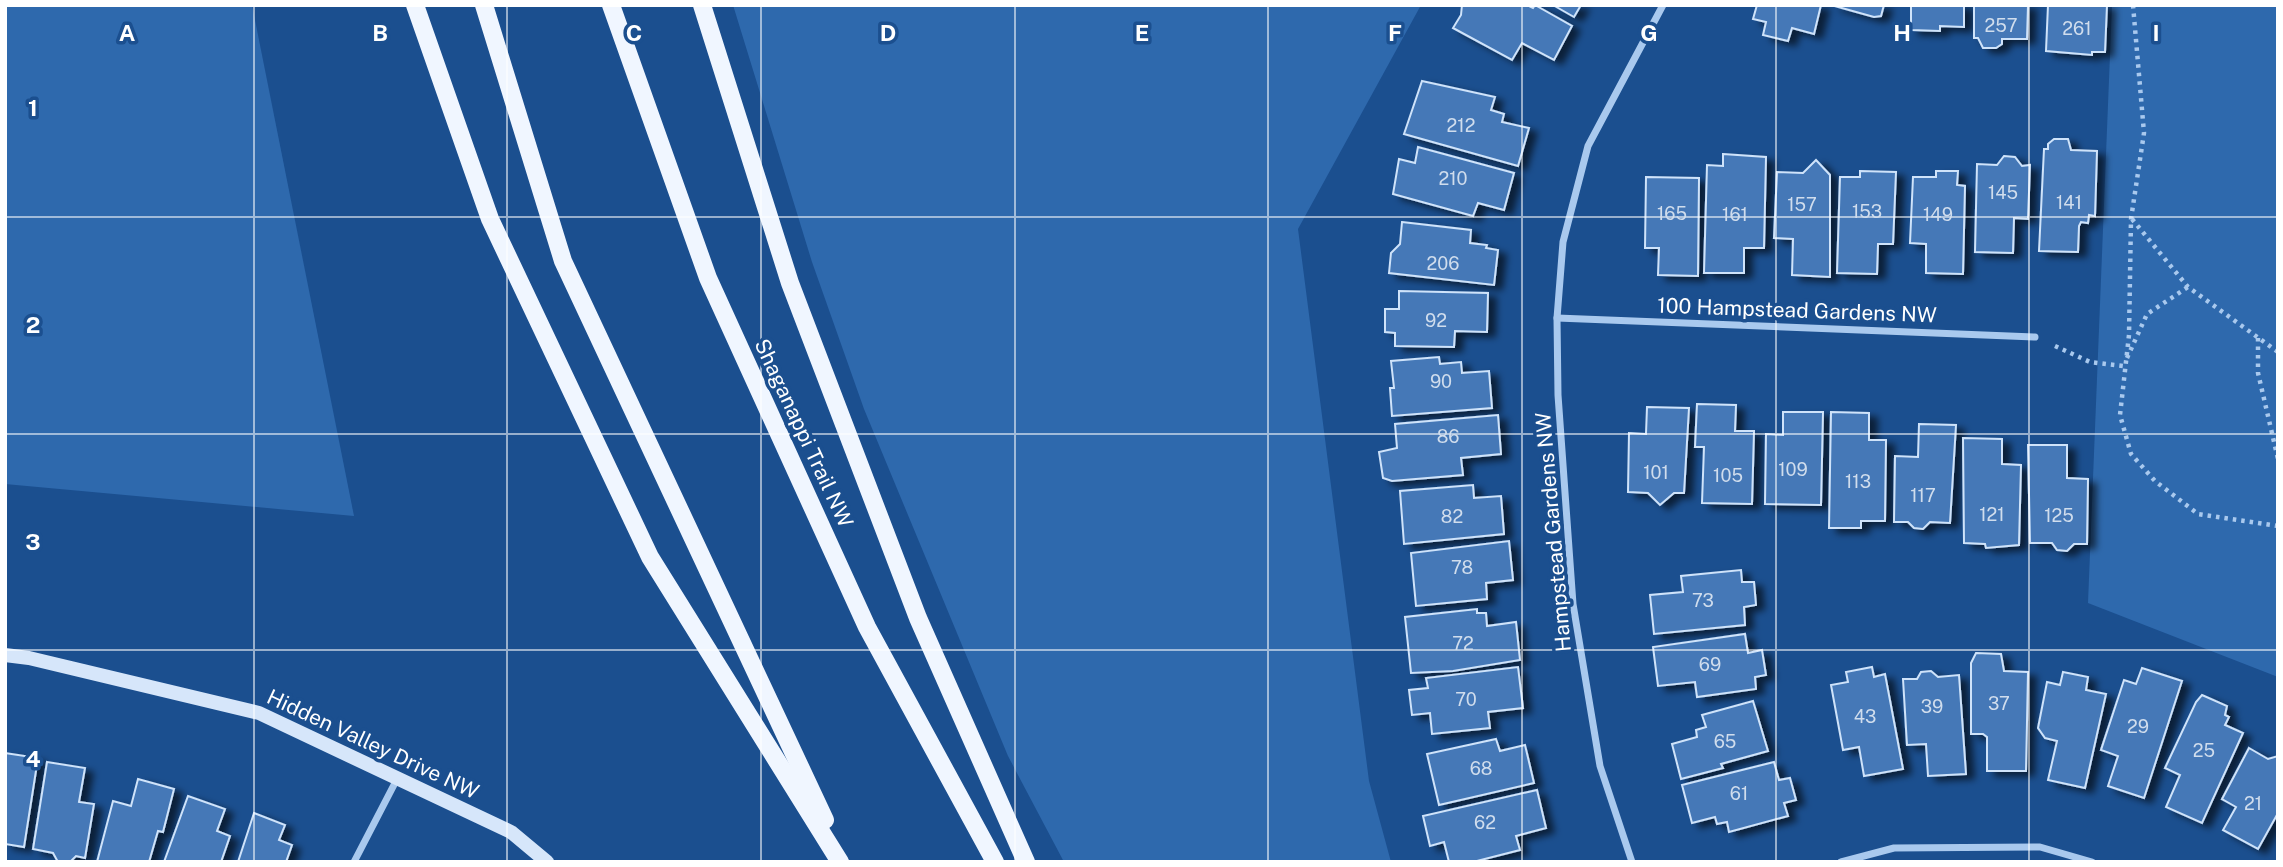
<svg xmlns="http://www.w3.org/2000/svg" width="2283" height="867" viewBox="0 0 2283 867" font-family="'Public Sans',sans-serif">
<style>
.green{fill:#2e69ad}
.building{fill:#4478b7;stroke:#cfe3fa;stroke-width:2;filter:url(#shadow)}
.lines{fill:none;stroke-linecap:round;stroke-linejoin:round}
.path{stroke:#a9c9ee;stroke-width:4.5;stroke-dasharray:3.5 5;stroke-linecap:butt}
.street{stroke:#a9c9ee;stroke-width:7}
.secondary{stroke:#d6e6fa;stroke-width:14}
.primary{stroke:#f0f6ff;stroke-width:18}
.grid{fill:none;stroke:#fff;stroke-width:2;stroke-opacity:0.55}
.labels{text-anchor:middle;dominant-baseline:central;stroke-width:7;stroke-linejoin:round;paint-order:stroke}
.number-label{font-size:18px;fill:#d0dded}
.street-label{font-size:21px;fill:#fff;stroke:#1b4f8f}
.grid-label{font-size:23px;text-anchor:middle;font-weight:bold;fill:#fff;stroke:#1b4f8f;stroke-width:7;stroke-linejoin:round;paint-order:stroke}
</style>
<defs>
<filter id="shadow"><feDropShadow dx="8" dy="4.5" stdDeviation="3.5" flood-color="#0009"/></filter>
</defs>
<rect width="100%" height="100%" fill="#1b4f8f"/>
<g class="green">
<path d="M5,5H252L354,516L5,484Z"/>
<path d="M733,5H1421L1298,229L1369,781L1391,862H1064L1008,756L864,409L812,262Z"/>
<path d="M2112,5H2278V677L2088,603Z"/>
</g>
<g class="building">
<path d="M1462,5H1527L1533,8L1535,5L1572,26L1554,60L1522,43L1512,60L1453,28L1461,15Z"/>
<path d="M1553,5H1581L1574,17Z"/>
<path d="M1757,5H1821L1814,34L1792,28L1788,41L1763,35L1766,22L1753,19Z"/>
<path d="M1831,5H1884L1881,16L1874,17Z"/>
<path d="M1911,5H1964V27L1940,26V31L1911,30Z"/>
<path d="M1974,5H2028L2027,39H2002V44L1996,48H1983L1978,38H1974Z"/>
<path d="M2048,5H2107L2105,52H2092V55L2046,51Z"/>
<path d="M1422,81L1495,97L1491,110L1504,114L1502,122L1529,128L1518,166L1404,134Z"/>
<path d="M2054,139H2068L2071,150L2097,151L2095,216L2089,215L2088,223L2081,222L2079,226L2078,252L2039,251L2044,149H2048V144Z"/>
<path d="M1418,147L1514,173L1504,210L1478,203L1473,216L1393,194L1399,159L1415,163Z"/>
<path d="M1723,154L1766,157L1764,248H1744V273H1704L1707,165L1723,166Z"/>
<path d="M2004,156L2015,157L2022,166L2030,165L2028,219L2014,218L2013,253L1975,252L1977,164L1997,165Z"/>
<path d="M1816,160L1830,175V277L1792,275L1793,239L1774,238L1777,172L1803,173Z"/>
<path d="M1860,171L1896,172L1893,244H1878L1877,274L1837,273L1840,177H1860Z"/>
<path d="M1936,171H1958L1957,185L1965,186L1963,274L1926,273V244L1910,243L1913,177H1936Z"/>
<path d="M1646,177L1699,178L1698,276L1658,275L1659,248H1645Z"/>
<path d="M1402,222L1471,230L1470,243L1487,245L1486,248L1498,250L1494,285L1389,273L1391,253L1400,244Z"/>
<path d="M1399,291L1488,293L1487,332L1455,331L1454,347L1395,346V333L1385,332V309H1399Z"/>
<path d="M1439,357L1440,364L1461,362L1462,373L1489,371L1492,408L1392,416L1390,388H1394L1391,361Z"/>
<path d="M1697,404L1736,405L1735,431H1754L1752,504L1702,503L1704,447H1695Z"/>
<path d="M1647,407L1689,408L1684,493H1674L1660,505L1648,493L1628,492L1629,433L1646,434Z"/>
<path d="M1783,412H1823L1821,505L1765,504L1766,434L1783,435Z"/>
<path d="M1831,412L1869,413V440H1886L1885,521H1861V528H1829Z"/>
<path d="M1498,415L1501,454L1461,458L1463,475L1392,481L1383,478L1379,452L1397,448L1395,424Z"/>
<path d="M1919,424L1956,425L1950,523L1930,522L1923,529L1914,528L1908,522H1894L1895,456L1918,457Z"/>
<path d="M1963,438L2002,439V464L2021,465L2019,545L1986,548L1985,544L1964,543Z"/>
<path d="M2028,445H2067V478L2088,479L2087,544H2074L2067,551L2057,550L2052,543H2030Z"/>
<path d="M1473,485L1474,498L1501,496L1504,534L1404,544L1400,491Z"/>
<path d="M1509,541L1513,580L1486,583L1487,599L1416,606L1411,553Z"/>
<path d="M1741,570L1742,582H1754L1756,605L1744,607L1745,625L1654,634L1650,595L1683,592L1681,576Z"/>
<path d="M1477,609V613H1486L1487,626L1516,622L1520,660L1453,671L1411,673L1405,617Z"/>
<path d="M1745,634L1748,653L1762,650L1766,675L1755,677L1756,689L1697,697L1695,682L1658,686L1653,647Z"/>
<path d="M1976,653L2001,654L2004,671L2028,672L2026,771H1987V737L1983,734H1971V663Z"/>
<path d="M1518,667L1523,708L1488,712L1490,728L1432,734L1430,713L1412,715L1409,690L1428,688L1426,678Z"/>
<path d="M1872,667L1874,677L1885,674L1903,769L1864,776L1859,747L1843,750L1831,685L1848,682L1846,672Z"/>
<path d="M2142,668L2182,681L2144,798L2108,786L2118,756L2101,750L2124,680L2136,684Z"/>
<path d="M1931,671L1938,677L1959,675L1966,774L1928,776L1926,744L1907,745L1903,679H1917L1921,672Z"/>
<path d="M2063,672L2088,677L2086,690L2106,694L2085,788L2048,780L2057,741L2045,738L2038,728L2047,682L2060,685Z"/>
<path d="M2202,695L2227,706L2225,715L2229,717L2225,725L2243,733L2202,823L2166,807L2180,775L2165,768L2196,702Z"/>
<path d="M1753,701L1768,751L1721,764L1723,768L1681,779L1672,744L1697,737L1696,730L1706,727L1702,715Z"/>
<path d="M1496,739L1500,751L1525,745L1534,783L1439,805L1427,754Z"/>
<path d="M2249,748L2268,759L2278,756V813L2258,849L2223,830L2236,807L2222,799Z"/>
<path d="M5,753L38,758L24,847L5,844Z"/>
<path d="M47,762L85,768L79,802L94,804L85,858L76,856L70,862H58L53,853L33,849Z"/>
<path d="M1774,762L1779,780L1790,778L1796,800L1784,803L1788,816L1729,832L1727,822L1717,824L1715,817L1692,823L1682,785Z"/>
<path d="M138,779L174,789L163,832L158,831L149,862H97L113,801L131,806Z"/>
<path d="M1537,790L1546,828L1516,836L1520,850L1473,862H1449L1444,842L1430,846L1423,816Z"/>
<path d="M188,796L225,809L217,831L230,836L221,862H164Z"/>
<path d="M254,813L285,825L279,840L292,845L286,862H238Z"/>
</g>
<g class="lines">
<g class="path">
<path d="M2133,5L2144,133L2131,219L2129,335L2120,415L2131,454L2155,481L2198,514L2278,526"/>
<path d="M2132,219L2188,287L2278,352"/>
<path d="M2258,338V373L2278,459"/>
<path d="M2055,346L2090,362L2123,366"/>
<path d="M2127,358L2147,314L2188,287"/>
</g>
<g class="street">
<path d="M1557,318L2035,337"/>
<path d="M354,862L397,779"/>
<path d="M1632,862L1600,766L1573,604L1558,395L1557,318L1563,242L1588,146L1663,5"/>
<path d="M1841,862L1894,848L2040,847L2092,862"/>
</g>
<path class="secondary" d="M5,655L29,658L259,713L511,832L547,862"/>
<g class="primary">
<path d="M415,5L490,219L650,557L840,862"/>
<path d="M484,5L563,261L825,820"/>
<path d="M611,5L708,278L867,627L995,862"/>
<path d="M702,5L790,283L918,618L1026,862"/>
</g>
</g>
<path class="grid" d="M254,5V862M507,5V862M761,5V862M1015,5V862M1268,5V862M1522,5V862M1776,5V862M2029,5V862M5,217H2278M5,434H2278M5,650H2278"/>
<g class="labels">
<g class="number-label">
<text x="2001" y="25">257</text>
<text x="2077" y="28">261</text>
<text x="1461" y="125">212</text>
<text x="1453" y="178">210</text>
<text x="2003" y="192">145</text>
<text x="2069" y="202">141</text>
<text x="1802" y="204">157</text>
<text x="1867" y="211">153</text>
<text x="1672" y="213">165</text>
<text x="1735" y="214">161</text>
<text x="1938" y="214">149</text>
<text x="1443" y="263">206</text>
<text x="1436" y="320">92</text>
<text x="1441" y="381">90</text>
<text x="1448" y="436">86</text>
<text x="1793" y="469">109</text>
<text x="1656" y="472">101</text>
<text x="1728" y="475">105</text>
<text x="1858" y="481">113</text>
<text x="1923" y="495">117</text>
<text x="1992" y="514">121</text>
<text x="2059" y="515">125</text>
<text x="1452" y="516">82</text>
<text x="1462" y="567">78</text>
<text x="1703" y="600">73</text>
<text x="1463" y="643">72</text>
<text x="1710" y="664">69</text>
<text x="1466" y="699">70</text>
<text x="1999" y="703">37</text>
<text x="1932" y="706">39</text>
<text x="1865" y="716">43</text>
<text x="2138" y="726">29</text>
<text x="1725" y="741">65</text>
<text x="2204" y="750">25</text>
<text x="1481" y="768">68</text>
<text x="1739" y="793">61</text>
<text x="2253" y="803">21</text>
<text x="1485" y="822">62</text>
</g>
<g class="street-label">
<text transform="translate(1797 310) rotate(2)">100 Hampstead Gardens NW</text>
<text transform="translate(804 433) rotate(65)">Shaganappi Trail NW</text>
<text transform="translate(1553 532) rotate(-95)">Hampstead Gardens NW</text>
<text transform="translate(373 744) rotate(25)">Hidden Valley Drive NW</text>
</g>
</g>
<g class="grid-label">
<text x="127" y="41">A</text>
<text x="380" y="41">B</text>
<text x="634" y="41">C</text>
<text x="888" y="41">D</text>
<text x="1142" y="41">E</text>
<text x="1395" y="41">F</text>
<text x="1649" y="41">G</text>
<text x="1902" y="41">H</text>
<text x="2156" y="41">I</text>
<text x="33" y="116">1</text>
<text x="33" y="333">2</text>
<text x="33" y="550">3</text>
<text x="33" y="767">4</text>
</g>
<rect width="2283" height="867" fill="none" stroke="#ffffff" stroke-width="14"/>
</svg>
